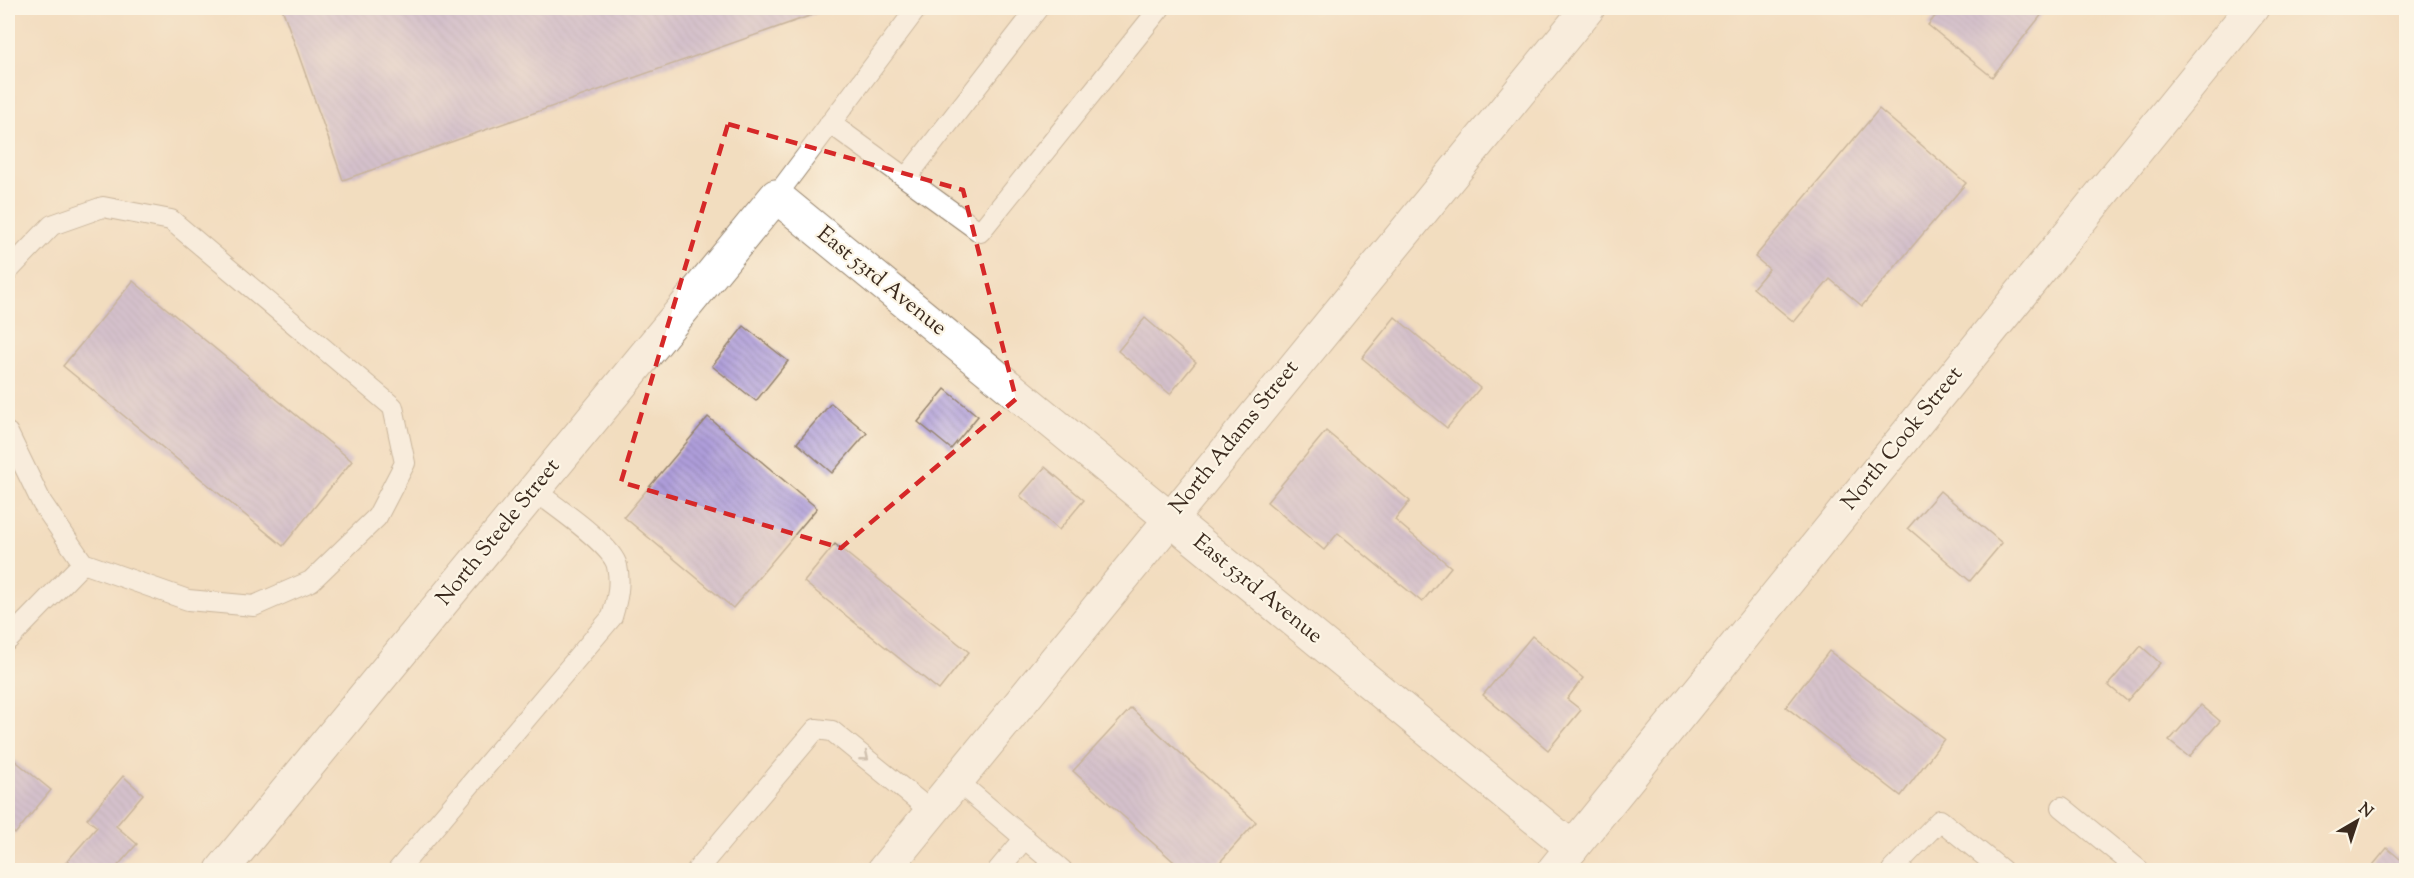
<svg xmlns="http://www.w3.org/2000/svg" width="2414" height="878" viewBox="0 0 2414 878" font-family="'Sorts Mill Goudy',serif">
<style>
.building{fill:url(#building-back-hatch)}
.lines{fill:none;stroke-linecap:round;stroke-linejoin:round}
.service-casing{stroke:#96846e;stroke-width:22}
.minor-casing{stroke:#96846e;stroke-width:35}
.service{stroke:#fff;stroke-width:20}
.minor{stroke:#fff;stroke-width:33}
.oneway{stroke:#a79f9a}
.marked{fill:none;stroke:#d62828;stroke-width:4.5;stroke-dasharray:12 8;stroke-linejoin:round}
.labels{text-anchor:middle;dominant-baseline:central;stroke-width:4.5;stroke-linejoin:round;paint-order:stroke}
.street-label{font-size:22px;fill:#3b2a1e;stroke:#fcf5e5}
</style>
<defs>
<pattern id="building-back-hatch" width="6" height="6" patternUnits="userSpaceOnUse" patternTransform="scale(1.5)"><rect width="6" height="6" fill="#af9edb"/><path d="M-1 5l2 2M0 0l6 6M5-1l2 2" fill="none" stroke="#9081b1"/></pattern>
</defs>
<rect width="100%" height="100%" fill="#fcf5e5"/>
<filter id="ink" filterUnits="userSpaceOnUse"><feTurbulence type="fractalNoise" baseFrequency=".0167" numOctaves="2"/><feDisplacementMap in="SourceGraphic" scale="12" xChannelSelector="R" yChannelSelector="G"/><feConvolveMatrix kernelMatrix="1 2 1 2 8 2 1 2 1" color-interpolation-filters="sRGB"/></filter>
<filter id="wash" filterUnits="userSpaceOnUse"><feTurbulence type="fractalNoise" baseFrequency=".008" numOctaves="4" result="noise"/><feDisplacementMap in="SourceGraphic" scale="24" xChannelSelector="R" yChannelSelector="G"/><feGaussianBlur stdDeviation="1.35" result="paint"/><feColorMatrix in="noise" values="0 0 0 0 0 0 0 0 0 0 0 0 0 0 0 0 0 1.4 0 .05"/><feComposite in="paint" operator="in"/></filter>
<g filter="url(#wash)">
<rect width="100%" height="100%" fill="#f2ddbf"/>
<g id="blocks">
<g class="building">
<path d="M282,8H832L343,180Z"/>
<path d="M1942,8H2047L1992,77L1928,25Z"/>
<path d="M1879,109L1966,183L1862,306L1830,279L1794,322L1753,288L1769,269L1755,257Z"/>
<path d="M133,281L352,461L283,546L63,366Z"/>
<path d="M1395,317L1480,388L1447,428L1362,358Z"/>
<path d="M1145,318L1196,362L1170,394L1118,351Z"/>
<path d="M744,326L788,361L756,401L712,366Z"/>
<path d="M945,389L978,416L951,449L918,422Z"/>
<path d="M831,403L867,433L832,473L797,443Z"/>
<path d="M708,417L817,508L733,608L624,517Z"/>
<path d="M1326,431L1410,501L1395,520L1451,567L1422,602L1338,533L1324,550L1267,502Z"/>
<path d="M1045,467L1084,500L1059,530L1020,496Z"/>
<path d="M1940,491L2002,543L1970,581L1908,528Z"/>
<path d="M835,544L969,652L939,690L804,582Z"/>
<path d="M1532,636L1583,678L1567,699L1581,710L1548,750L1483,695Z"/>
<path d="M2141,646L2160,663L2127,701L2108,685Z"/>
<path d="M1829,651L1944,739L1901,796L1786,707Z"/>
<path d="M2201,705L2220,721L2189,757L2169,741Z"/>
<path d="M1131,708L1256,822L1213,870H1183L1073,771Z"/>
<path d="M13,759L51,790L15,834L8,827V767Z"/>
<path d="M123,776L143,794L116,826L137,844L114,870H68L63,866L97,827L87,819Z"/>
<path d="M2387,848L2406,864L2401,870H2369Z"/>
</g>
</g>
</g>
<g filter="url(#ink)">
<use href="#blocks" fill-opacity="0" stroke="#96846e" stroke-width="1.5"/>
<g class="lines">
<g class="service-casing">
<g id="service">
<path d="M830,123L980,232L1160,8"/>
<path d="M906,178L1038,8"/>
<path d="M776,196L917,8"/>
<path d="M8,271L52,225L103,207L171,220L393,407L405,463L377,517L311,581L254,606L188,600L83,563L42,503L8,433"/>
<path d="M8,640L83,563"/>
<path d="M957,781L1062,870"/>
<path d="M2062,807L2139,870"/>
<path d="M398,870L612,617C617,600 621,584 617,566C612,544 553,505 534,490"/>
<path d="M697,870L816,729L832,731L932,812"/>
<path d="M998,870L1025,838"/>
<path d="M1892,870L1940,820L2002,870"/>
</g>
</g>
<g class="minor-casing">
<g id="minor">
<path d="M222,870L776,196L1572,848"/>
<path d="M884,870L1588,8"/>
<path d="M1554,870L2252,8"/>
</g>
</g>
<use href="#service" class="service"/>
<use href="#minor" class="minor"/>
</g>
<defs><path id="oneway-chevron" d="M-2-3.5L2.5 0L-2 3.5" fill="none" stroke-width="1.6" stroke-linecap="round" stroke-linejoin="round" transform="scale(1.5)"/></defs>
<use class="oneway" href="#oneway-chevron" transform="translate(865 757) rotate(39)"/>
</g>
<path d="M0 0H2414V878H0ZM728,124L963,190L1016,399L841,548L621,482Z" fill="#f2ddbf" fill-opacity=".55" fill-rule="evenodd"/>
<path class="marked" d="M728,124L963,190L1016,399L841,548L621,482Z"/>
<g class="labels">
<g class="street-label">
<text transform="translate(881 282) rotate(39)">East 53rd Avenue</text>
<text transform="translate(1235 438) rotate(-51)">North Adams Street</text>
<text transform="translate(1903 439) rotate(-51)">North Cook Street</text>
<text transform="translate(499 533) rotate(-51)">North Steele Street</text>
<text transform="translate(1257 590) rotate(39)">East 53rd Avenue</text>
</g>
</g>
<rect width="2414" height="878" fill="none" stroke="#fcf5e5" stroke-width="30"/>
<g transform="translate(2357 821) rotate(39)" stroke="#fcf5e5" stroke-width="4.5" paint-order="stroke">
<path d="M0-4.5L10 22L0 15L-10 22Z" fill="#3b2a1e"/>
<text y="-9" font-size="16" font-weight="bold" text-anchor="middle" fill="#3b2a1e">N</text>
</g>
</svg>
